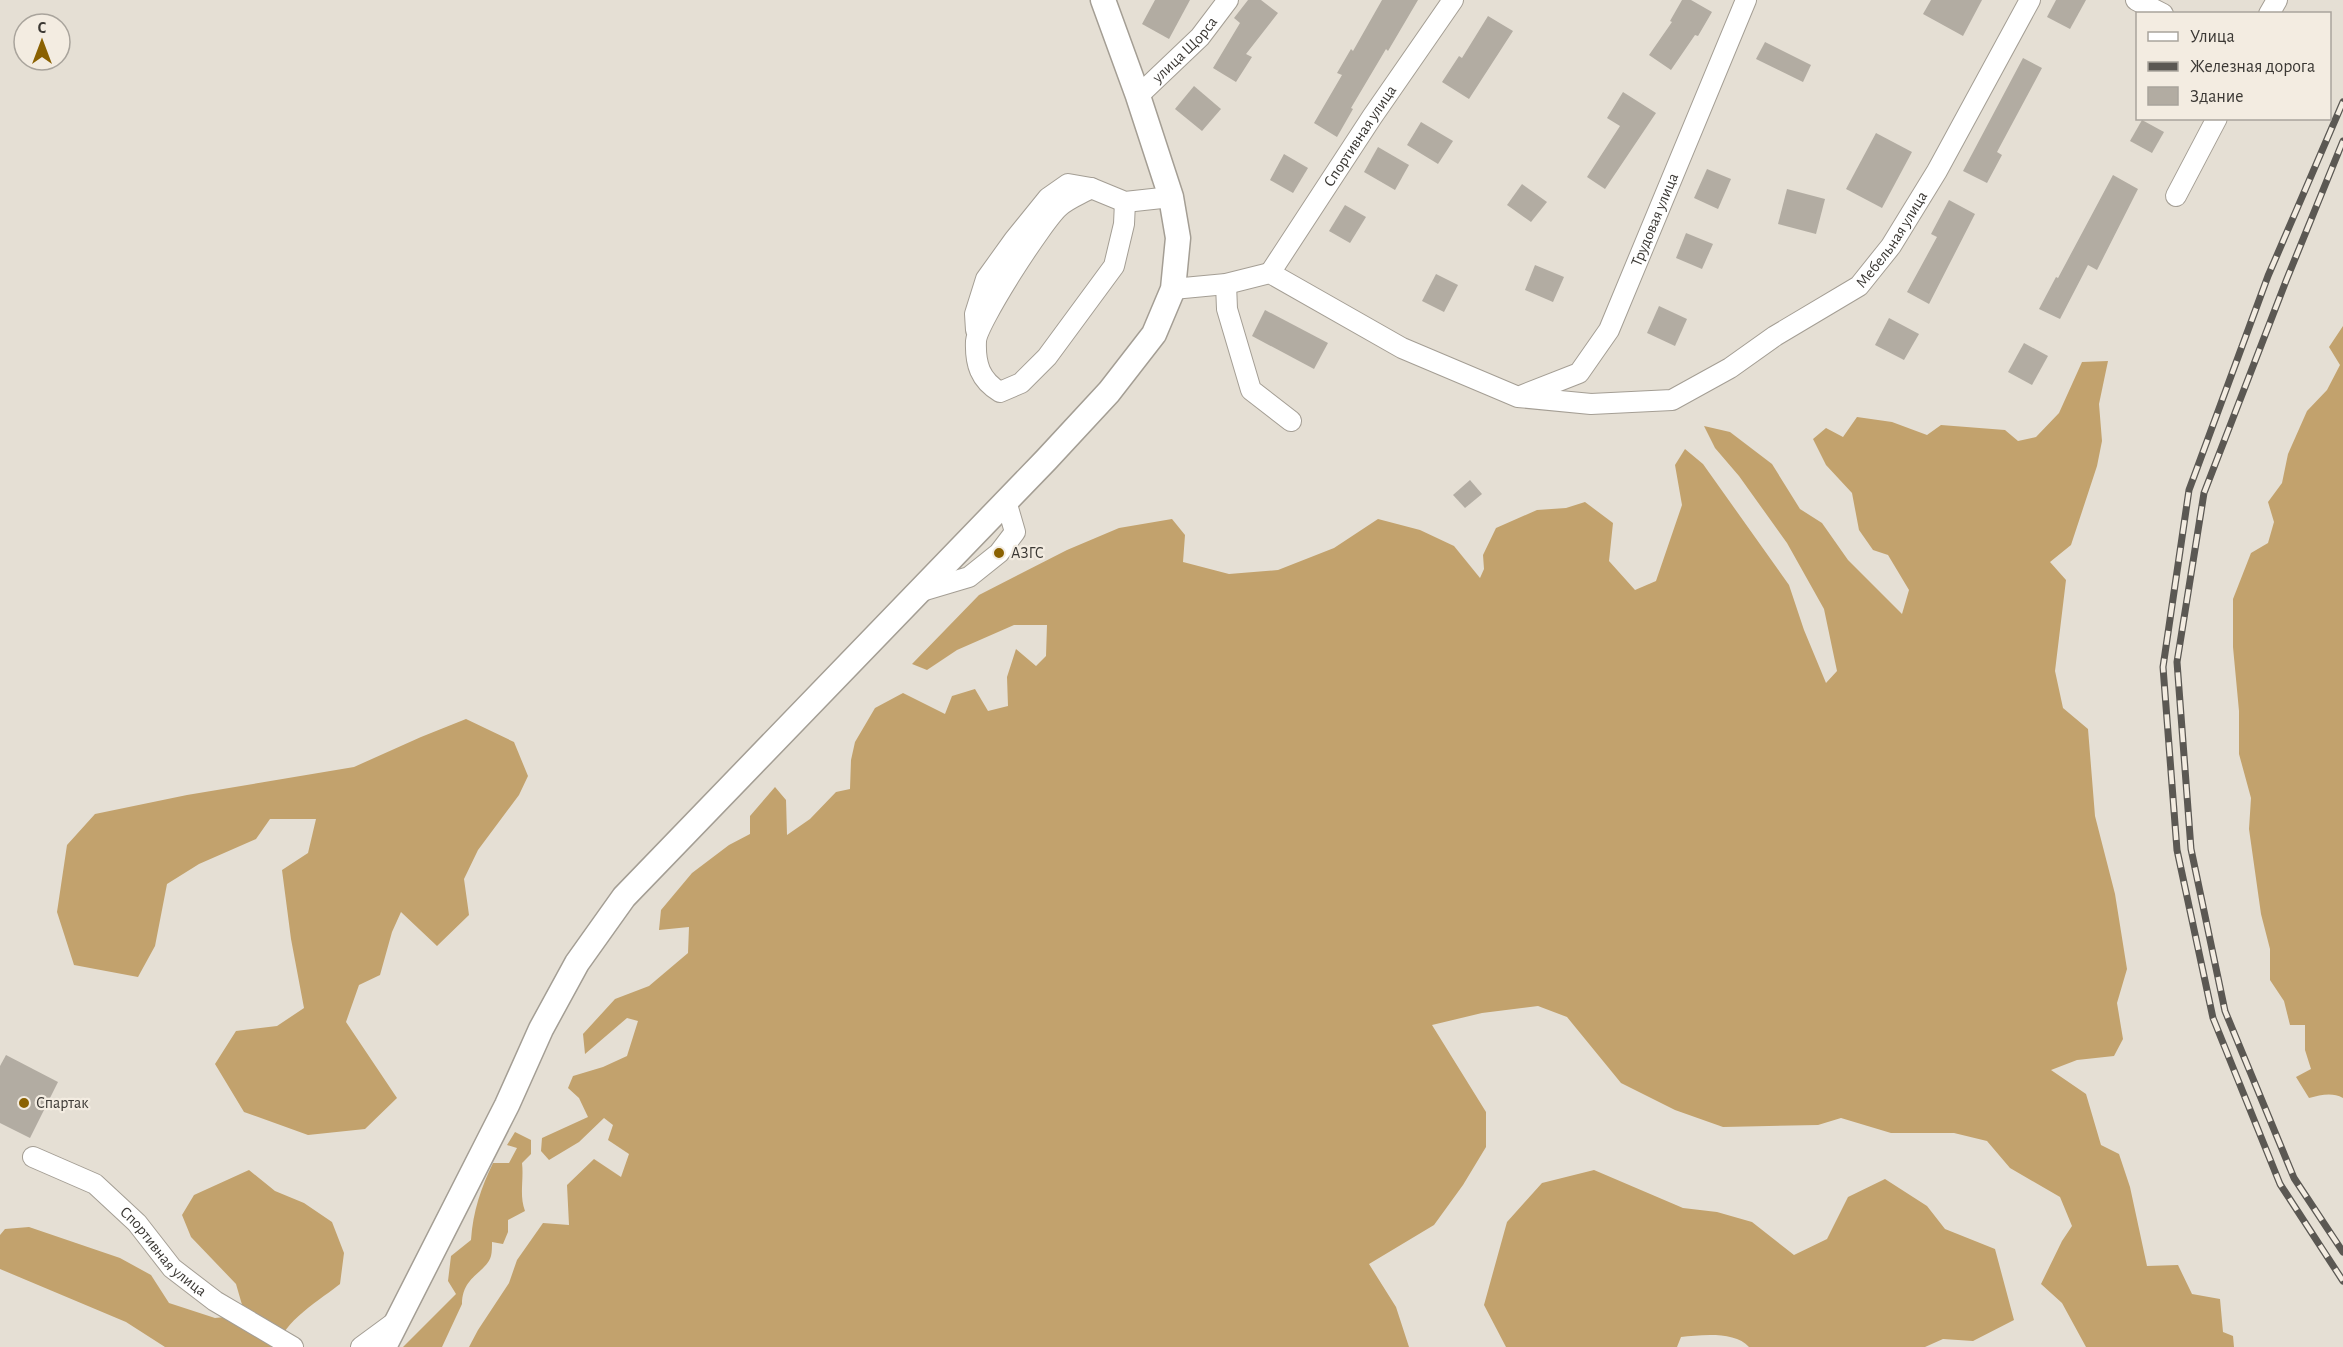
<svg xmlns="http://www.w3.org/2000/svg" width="2343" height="1347" viewBox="0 0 2343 1347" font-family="'Alegreya Sans',sans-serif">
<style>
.forest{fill:#c2a26d}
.building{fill:#b2aca2}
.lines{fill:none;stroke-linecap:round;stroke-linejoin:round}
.minor-casing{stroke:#a49e94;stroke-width:22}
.major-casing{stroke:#a49e94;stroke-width:27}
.minor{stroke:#fff;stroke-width:20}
.major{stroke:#fff;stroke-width:24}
.rail-casing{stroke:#5b5853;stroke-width:7}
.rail{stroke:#f3ece1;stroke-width:4.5;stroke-dasharray:14;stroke-linecap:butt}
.poi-dot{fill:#8a6101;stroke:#f3ece1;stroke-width:2}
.labels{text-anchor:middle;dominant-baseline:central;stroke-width:4.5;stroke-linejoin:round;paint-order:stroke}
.street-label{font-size:16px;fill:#3b3834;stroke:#f3ece1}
.poi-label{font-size:16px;fill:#3b3834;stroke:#f3ece1;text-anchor:start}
</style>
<rect width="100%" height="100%" fill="#e5dfd4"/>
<g class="forest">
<path d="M2343,326V1098C2332,1092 2321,1095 2309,1098L2296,1077L2311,1069L2305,1050V1025H2290L2284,1001L2270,980V949L2261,914L2249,829L2251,798L2239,754V711L2233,647V599L2251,553L2268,543L2274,522L2268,502L2282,483L2288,454L2307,411L2327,390L2340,365L2329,347Z"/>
<path d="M2108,361L2099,404L2102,441L2097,466L2071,545L2050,562L2066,580L2055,671L2063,708L2088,729L2095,816L2115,894L2127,969L2117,1003L2123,1039L2114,1056L2077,1060L2051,1070L2086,1094L2101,1145L2119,1154L2130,1187L2147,1266L2178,1265L2192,1294L2220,1299L2223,1332L2233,1336L2234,1347H2086L2062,1303L2041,1284L2062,1241L2072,1226L2060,1197L2010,1168L1987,1141L1954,1133H1891L1841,1118L1818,1125L1723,1127L1675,1110L1621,1083L1567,1017L1538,1006L1482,1013L1432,1025L1486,1112V1147L1463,1185L1434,1225L1369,1264L1396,1307L1409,1347H469L478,1330L509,1283L517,1260L543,1223L569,1225L567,1185L594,1159L621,1177L629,1154L608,1140L613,1125L604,1118L579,1142L549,1160L541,1151L542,1138L588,1117L579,1098L568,1088L573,1076L603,1067L627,1056L638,1021L627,1018L585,1054L583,1034L615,999L649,986L688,953L689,927L659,930L661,910L692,873L729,845L750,834V816L775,787L786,800L787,835L810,819L836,792L850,789L851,760L855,742L875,708L903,693L945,714L952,696L975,689L988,711L1008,706L1007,677L1016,649L1036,666L1046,656L1047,625H1014L957,650L927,670L912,664L979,595L1067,550L1119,528L1172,519L1185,535L1183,562L1229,574L1278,570L1334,548L1378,519L1420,530L1454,546L1480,578L1484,569L1483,555L1496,528L1537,510L1566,508L1585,502L1613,523L1609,561L1635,590L1656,581L1682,505L1675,465L1685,449L1703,464L1789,585L1804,630L1826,683L1837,671L1824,609L1787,543L1739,476L1715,448L1704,426L1730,432L1772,464L1800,509L1822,523L1848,560L1902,614L1909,590L1888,555L1873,550L1859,530L1852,493L1826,465L1813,439L1826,428L1843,437L1857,417L1892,422L1927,435L1941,425L2005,430L2018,441L2036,437L2059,413L2082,362Z"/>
<path d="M466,719L514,742L528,776L519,795L478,850L464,879L469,915L437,946L401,912L392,932L380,975L359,985L346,1022L397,1098L365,1129L308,1135L244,1112L215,1064L236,1031L277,1026L304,1008L291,939L282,870L308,853L316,819H270L256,839L199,864L167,884L155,946L138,977L74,965L57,912L67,845L95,814L187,795L354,767L421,737Z"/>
<path d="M515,1132L531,1140V1154L522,1163C524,1180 519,1195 525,1211L508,1220V1232L503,1244L492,1242C492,1246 492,1252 491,1256C486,1273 462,1276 462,1304L442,1347H403L456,1294L448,1281L451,1256L471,1240C473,1211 481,1188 493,1163H509L517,1148L507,1145Z"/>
<path d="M249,1170L275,1191L304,1203L332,1222L344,1253L340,1284C324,1297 278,1325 279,1347H165L126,1322L0,1269V1235L5,1229L29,1227L120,1258L151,1275L169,1303L215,1318L245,1315L236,1284L191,1237L182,1215L194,1195Z"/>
<path d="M1594,1170L1683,1208L1717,1212L1752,1222L1794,1255L1827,1239L1848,1197L1885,1179L1927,1206L1945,1229L1995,1249L2014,1320L1973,1341L1943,1339L1925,1347H1749C1735,1331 1701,1335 1681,1337L1677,1347H1506L1484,1305L1507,1222L1542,1183Z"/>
</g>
<g class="building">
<path d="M1155,0H1190L1169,39L1142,24Z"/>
<path d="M1248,0H1261L1278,13L1246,54L1252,57L1236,82L1213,68L1240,23L1234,18Z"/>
<path d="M1382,0H1418L1388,51L1386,49L1351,108L1353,109L1337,137L1314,123L1342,75L1337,73L1351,49L1353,51Z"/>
<path d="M1682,0H1691L1712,12L1698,36L1695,35L1671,70L1649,55L1672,22L1670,21Z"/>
<path d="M1931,0H1982L1963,36L1923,14Z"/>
<path d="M2056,0H2086L2070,29L2047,17Z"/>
<path d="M1488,16L1513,31L1469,99L1442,82L1459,56L1462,58Z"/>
<path d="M1765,42L1811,65L1803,82L1756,59Z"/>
<path d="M2023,58L2042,68L1997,152L2002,155L1987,183L1963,171Z"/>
<path d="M1194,86L1221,109L1202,131L1175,109Z"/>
<path d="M1623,92L1656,113L1605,189L1587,177L1620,126L1607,118Z"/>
<path d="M2142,120L2164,132L2152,153L2130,141Z"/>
<path d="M1421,122L1453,141L1438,164L1407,145Z"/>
<path d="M1876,133L1912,152L1882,208L1846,189Z"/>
<path d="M1378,147L1409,165L1395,190L1364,172Z"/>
<path d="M1284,154L1308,168L1293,193L1270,180Z"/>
<path d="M1707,169L1731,179L1718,209L1694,198Z"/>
<path d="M2113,175L2138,189L2097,270L2088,265L2060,319L2039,309L2056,277L2058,278Z"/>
<path d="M1522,184L1547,202L1531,222L1507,205Z"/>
<path d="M1787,189L1825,199L1816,234L1778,224Z"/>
<path d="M1949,200L1975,214L1929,304L1907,292L1937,237L1931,234Z"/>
<path d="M1345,205L1366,217L1350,243L1329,231Z"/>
<path d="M1686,233L1713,244L1702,269L1676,258Z"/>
<path d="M1535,265L1564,277L1553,302L1525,290Z"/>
<path d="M1436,274L1458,285L1444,312L1422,301Z"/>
<path d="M1659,306L1687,319L1675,346L1647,333Z"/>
<path d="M1265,310L1328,343L1314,369L1252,336Z"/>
<path d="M1889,318L1919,334L1904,360L1875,345Z"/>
<path d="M2024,343L2048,356L2032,385L2008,372Z"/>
<path d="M1470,480L1482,494L1465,508L1453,495Z"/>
<path d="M6,1055L58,1082L30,1138L0,1123V1066Z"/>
</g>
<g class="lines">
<g class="minor-casing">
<g id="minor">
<path d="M2136,0L2163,14"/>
<path d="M2269,14L2277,0"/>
<path id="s1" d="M1138,96L1200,37L1228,0"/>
<path d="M1091,188C1081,194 1067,199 1059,207C1043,221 977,323 976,341C975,364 980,380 1000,392L1021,383L1047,357L1114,266L1124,224L1125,202"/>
<path d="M2176,196L2217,118"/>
<path id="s2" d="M1270,273L1372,117L1453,0"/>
<path d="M1226,284L1227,309L1251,390L1291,421"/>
<path id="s3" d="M1173,289L1226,284L1270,273L1402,348L1518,397L1591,404L1672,400L1730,368L1775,336L1859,286L1891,246L1937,171L2030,0"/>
<path d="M976,330L975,314L986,279L1014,240L1048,198L1068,184L1091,188L1125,202L1171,197"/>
<path id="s4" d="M1523,395L1579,373L1609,330L1746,0"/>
<path d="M922,591L969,577L999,553L1015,532L1006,501"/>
<path id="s5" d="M33,1157L95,1184L137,1223L172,1268L215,1301L293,1347"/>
<path d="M361,1347L395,1322"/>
</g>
</g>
<g class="major-casing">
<path id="major" d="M384,1347L507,1105L541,1029L577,963L624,897L1046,460L1109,392L1154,334L1173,289L1178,238L1171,197L1138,96L1103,0"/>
</g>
<use href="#minor" class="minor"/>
<use href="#major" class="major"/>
<g class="rail-casing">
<g id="rail">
<path d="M2343,102L2268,276L2189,490L2163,667L2177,850L2213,1018L2280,1184L2343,1281"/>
<path d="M2343,141L2286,281L2204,493L2177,662L2191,849L2225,1011L2294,1178L2343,1252"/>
</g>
</g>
<use href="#rail" class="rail"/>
</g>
<g class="poi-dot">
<circle cx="999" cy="553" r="6"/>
<circle cx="24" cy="1103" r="6"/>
</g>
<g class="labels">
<g class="street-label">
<text stroke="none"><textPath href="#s1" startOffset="66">улица Щорса</textPath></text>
<text stroke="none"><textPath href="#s2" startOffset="164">Спортивная улица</textPath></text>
<text stroke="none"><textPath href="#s4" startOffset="232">Трудовая улица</textPath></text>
<text stroke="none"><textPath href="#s3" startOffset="807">Мебельная улица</textPath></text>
<text stroke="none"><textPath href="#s5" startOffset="164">Спортивная улица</textPath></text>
</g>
<g class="poi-label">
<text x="1011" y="553">АЗГС</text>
<text x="36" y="1103">Спартак</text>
</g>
</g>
<rect x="2136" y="12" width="195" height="108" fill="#f3ece1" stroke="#a9a49c" stroke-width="1.5"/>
<rect x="2148" y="32" width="30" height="9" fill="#ffffff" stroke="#a9a49c" stroke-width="1.5"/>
<text x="2190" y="42" font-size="18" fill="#3b3834">Улица</text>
<rect x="2148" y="62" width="30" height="9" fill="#5b5853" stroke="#a9a49c" stroke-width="1.5"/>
<text x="2190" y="72" font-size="18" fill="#3b3834">Железная дорога</text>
<rect x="2148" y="87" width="30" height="18" fill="#b2aca2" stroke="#a9a49c" stroke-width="1.5"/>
<text x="2190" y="102" font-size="18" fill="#3b3834">Здание</text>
<g transform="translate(42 42)"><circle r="28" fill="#f3ece1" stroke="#a9a49c" stroke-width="1.5"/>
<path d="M0-4.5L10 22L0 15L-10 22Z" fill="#8a6101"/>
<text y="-9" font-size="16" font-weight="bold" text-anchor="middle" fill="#3b3834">С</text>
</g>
</svg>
